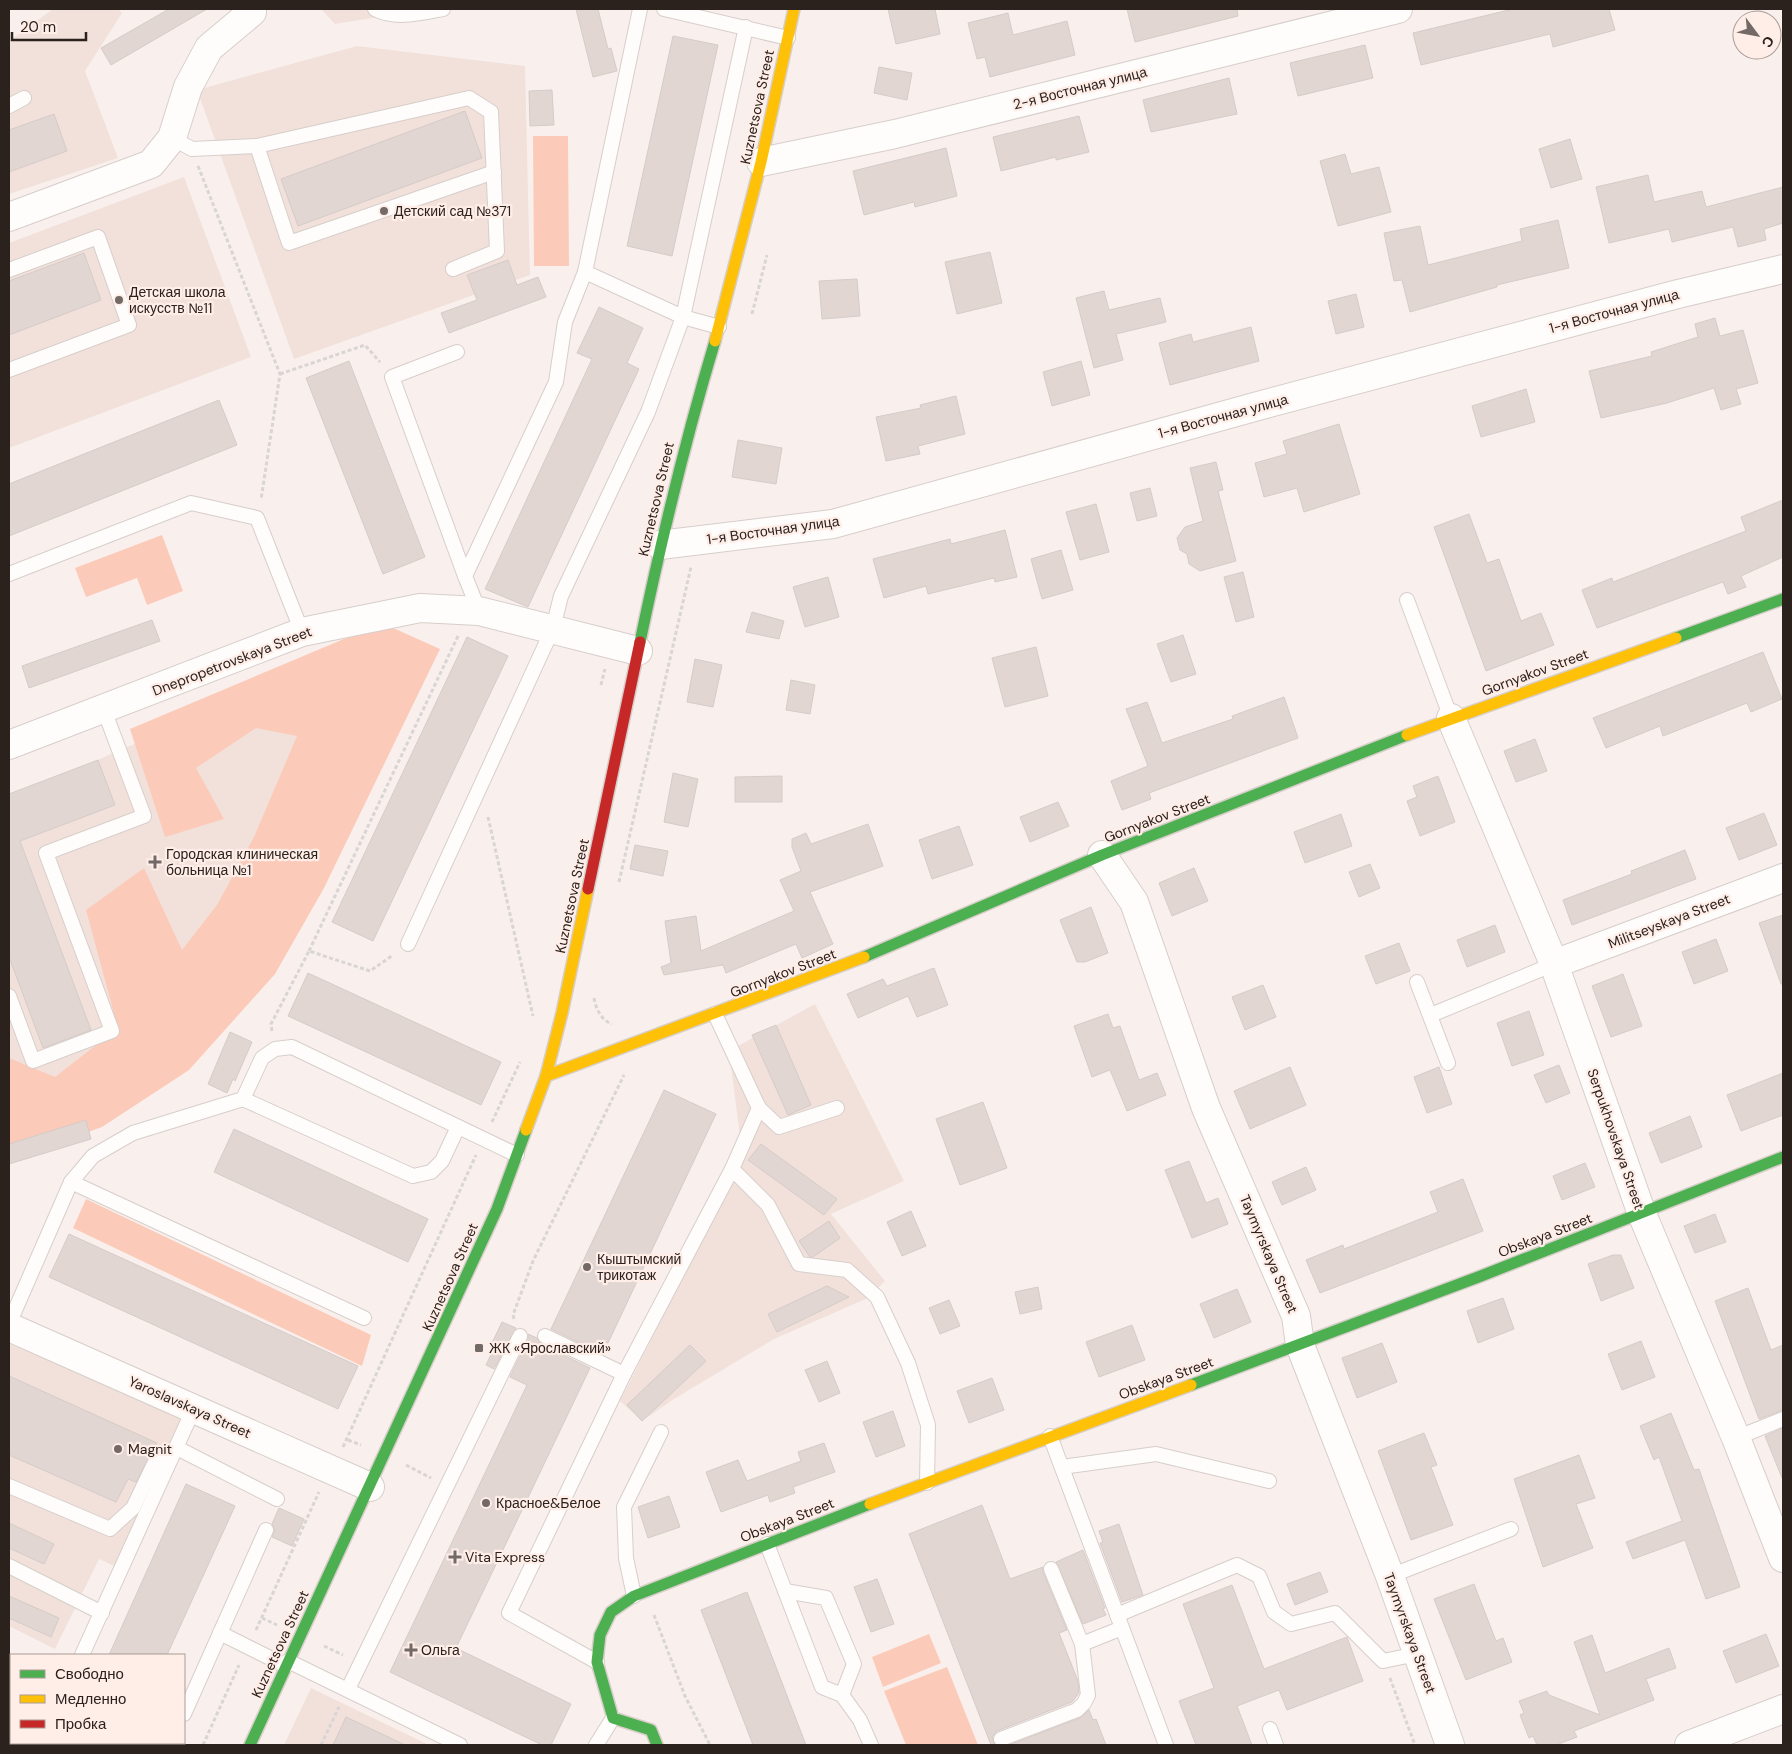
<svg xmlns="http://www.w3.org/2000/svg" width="1792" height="1754" viewBox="0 0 1792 1754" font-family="'DM Sans',sans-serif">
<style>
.built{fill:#f2e1db}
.green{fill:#fccab8}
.building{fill:#e1d6d2;stroke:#d5cbc8}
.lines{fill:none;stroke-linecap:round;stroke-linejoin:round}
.lane-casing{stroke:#d7ceca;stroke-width:16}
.street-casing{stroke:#d7ceca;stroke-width:30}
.fast-casing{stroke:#d7ceca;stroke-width:14}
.slow-casing{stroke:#d7ceca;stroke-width:14}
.jam-casing{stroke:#d7ceca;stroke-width:14}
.path{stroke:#d8d5d4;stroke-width:3;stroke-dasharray:4 2.5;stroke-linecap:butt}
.lane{stroke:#fefdfc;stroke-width:14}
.street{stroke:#fefdfc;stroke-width:28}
.fast{stroke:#4caf50;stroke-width:11}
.slow{stroke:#ffc107;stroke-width:11}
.jam{stroke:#c62828;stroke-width:11}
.poi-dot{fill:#736966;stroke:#ffede7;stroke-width:2}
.labels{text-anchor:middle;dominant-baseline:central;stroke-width:4.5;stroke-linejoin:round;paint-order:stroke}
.street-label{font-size:14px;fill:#2b211d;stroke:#ffede7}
.poi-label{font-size:14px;fill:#2b211d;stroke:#ffede7;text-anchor:start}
</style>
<rect width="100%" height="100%" fill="#f9f0ed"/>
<g class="built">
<path d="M53,9H118L122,13L85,71L118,158L9,194V41Z"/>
<path d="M321,9H428L335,24Z"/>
<path d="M357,46L525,66L530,275L294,359L197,90Z"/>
<path d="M184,177L251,357L9,448V243Z"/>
<path d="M327,673L267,930L9,1139V794L98,760L119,750Z"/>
<path d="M815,1004L904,1181L831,1214L885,1281L868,1298L774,1339L674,1399L642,1421L620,1401L743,1160L729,1051Z"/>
<path d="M9,1344L184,1416L114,1566L99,1559L55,1649L9,1626Z"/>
<path d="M311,1688L429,1745H284Z"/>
</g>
<g class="green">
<path d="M533,136H568L569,266H534Z"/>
<path d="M162,535L183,591L147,605L137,578L86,597L75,568Z"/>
<path d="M382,623L440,649L324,888L275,974L189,1070L102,1127L9,1160V1058L55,1077L118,1028L86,910L144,868L182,950L217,905L254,837L297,736L256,728L196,768L224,819L165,837L130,729Z"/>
<path d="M86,1199L371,1335L362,1366L73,1228Z"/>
<path d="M929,1634L941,1663L883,1687L872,1657Z"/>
<path d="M947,1667L978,1745H906L884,1691Z"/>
</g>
<g class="building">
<path d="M169,9H207L111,65L101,48Z"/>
<path d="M576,9H598L608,49L611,48L617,71L593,77Z"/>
<path d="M888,9H935L940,34L896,44Z"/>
<path d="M1127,9H1237L1238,16L1135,42Z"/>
<path d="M1513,9H1609L1615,30L1553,47L1550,34L1421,65L1413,33Z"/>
<path d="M1008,13L1013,35L1067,21L1075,55L990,77L985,57L977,59L968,23Z"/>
<path d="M673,36L718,45L672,256L627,246Z"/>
<path d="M1365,45L1373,78L1298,96L1290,63Z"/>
<path d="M879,67L912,73L907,100L874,93Z"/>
<path d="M1229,78L1237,114L1151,132L1143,100Z"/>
<path d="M552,90L554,125L530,126L529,91Z"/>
<path d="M465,111L482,158L298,226L281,179Z"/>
<path d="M54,114L67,151L9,172V130Z"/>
<path d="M1079,116L1089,152L1056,160V157L1001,171L993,137Z"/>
<path d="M1570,139L1582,179L1551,188L1539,149Z"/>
<path d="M946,148L957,196L915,207L914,202L864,215L853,171Z"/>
<path d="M1345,154L1351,174L1379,167L1391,212L1338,226L1320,161Z"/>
<path d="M1648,175L1654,202L1702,191L1706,207L1783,187V223L1764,229L1766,240L1738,247L1733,227L1672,242L1669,229L1609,243L1596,187Z"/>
<path d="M1558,220L1569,268L1497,285V287L1410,312L1402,280L1394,281L1384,233L1420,226L1428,265L1522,241L1520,229Z"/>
<path d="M990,252L1002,303L957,314L945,262Z"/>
<path d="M84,253L101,300L9,335V281Z"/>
<path d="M508,260L517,285L538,277L546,297L449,333L441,313L477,300L467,275Z"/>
<path d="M857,279L860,316L822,319L819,281Z"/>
<path d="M1104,291L1109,310L1160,298L1166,322L1116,334L1123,360L1094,368L1076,298Z"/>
<path d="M1356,294L1364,327L1336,334L1328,301Z"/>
<path d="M599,307L643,328L627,363L639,369L528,607L485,589L592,359L577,353Z"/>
<path d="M1715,318L1720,336L1743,330L1758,383L1736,389L1741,404L1721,410L1714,388L1667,403L1601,418L1589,371L1652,356L1651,352L1698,337L1695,324Z"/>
<path d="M1251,327L1259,361L1170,385L1159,343L1191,334L1193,342Z"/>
<path d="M349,361L425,557L383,574L306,378Z"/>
<path d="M1081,361L1090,395L1052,406L1043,372Z"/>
<path d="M1526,389L1535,422L1481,437L1472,406Z"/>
<path d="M956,396L965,434L918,446L920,454L886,461L876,417L921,408L920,405Z"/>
<path d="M219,400L237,445L9,536V484Z"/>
<path d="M1339,424L1360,494L1304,512L1297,488L1264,497L1255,463L1287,454L1283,441Z"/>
<path d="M738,440L782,448L776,484L732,477Z"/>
<path d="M1216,462L1223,490L1218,491L1236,561L1200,571L1189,564L1187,554L1180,550L1177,538L1185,527L1203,521L1190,468Z"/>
<path d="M1150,488L1157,516L1137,521L1130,493Z"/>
<path d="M1783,500V557L1741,576L1746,587L1728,594L1723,582L1597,628L1582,590L1612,578L1613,582L1746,531L1741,517Z"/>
<path d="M1096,504L1109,552L1080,560L1066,512Z"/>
<path d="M1469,514L1487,563L1499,559L1521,621L1541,613L1554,645L1486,671L1434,527Z"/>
<path d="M1005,530L1017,577L995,582L994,578L928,594L926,586L884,598L873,559L950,539L951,544Z"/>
<path d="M1061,550L1073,590L1042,599L1031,559Z"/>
<path d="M1243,572L1254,617L1236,622L1224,577Z"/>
<path d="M828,577L839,617L805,627L793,587Z"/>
<path d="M752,612L784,621L779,639L746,632Z"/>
<path d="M152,620L160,641L29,688L22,666Z"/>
<path d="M1183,635L1196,674L1171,682L1157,644Z"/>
<path d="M467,637L508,656L373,941L332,922Z"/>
<path d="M1036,647L1048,696L1005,707L992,658Z"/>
<path d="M1763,652L1782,699L1751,712L1747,703L1663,736L1660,726L1606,748L1593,718Z"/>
<path d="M695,659L722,665L713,707L687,702Z"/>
<path d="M791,680L815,685L810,714L786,710Z"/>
<path d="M1284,697L1298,738L1149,793L1151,799L1122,810L1111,781L1148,766L1126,709L1147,702L1162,743L1233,719L1232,716Z"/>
<path d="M1535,739L1547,771L1516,782L1504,751Z"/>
<path d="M98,760L115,805L20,841L91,1030L43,1048L9,957V794Z"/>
<path d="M673,773L698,779L688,827L664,822Z"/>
<path d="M782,776V802H735V777Z"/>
<path d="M1438,776L1455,822L1420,836L1407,801L1417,797L1413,786Z"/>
<path d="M1058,802L1069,826L1030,842L1020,817Z"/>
<path d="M1764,813L1777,845L1739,860L1726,828Z"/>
<path d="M1341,814L1352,846L1305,863L1294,832Z"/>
<path d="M868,824L883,866L810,892L833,944L802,958L796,944L726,973L723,965L664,975L661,967L671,963L665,921L696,916L701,951L794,911L780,880L801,871L792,847V839L806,833L811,844Z"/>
<path d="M959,826L973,865L932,879L919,840Z"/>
<path d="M635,845L668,851L663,876L630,869Z"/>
<path d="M1685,850L1696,879L1572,925L1563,900L1632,874L1631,871Z"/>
<path d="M1370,864L1380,888L1359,897L1349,872Z"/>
<path d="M1194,868L1208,901L1172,916L1159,883Z"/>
<path d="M1091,907L1108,953L1085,962H1077L1060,920Z"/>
<path d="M1783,915V984H1781L1759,923Z"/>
<path d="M1495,925L1505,952L1467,967L1457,940Z"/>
<path d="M1716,939L1728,971L1694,984L1682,952Z"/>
<path d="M1399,943L1410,971L1376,984L1365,956Z"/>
<path d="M934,968L948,1005L917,1017L908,996L858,1018L847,994L883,979L887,986Z"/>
<path d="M308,973L501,1062L481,1105L288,1016Z"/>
<path d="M1623,974L1642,1026L1611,1037L1592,986Z"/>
<path d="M1263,985L1276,1017L1245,1030L1232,997Z"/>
<path d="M1529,1011L1544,1055L1512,1066L1497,1023Z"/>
<path d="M1108,1014L1113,1028L1120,1026L1139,1080L1157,1073L1166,1095L1127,1111L1110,1070L1092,1077L1074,1026Z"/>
<path d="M776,1025L811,1105L788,1115L752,1035Z"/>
<path d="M230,1032L252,1042L235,1081L233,1079L227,1093L208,1084Z"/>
<path d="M1559,1065L1570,1093L1546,1103L1534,1075Z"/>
<path d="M1290,1067L1306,1105L1250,1129L1234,1091Z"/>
<path d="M1439,1067L1452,1104L1427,1113L1414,1077Z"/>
<path d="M1783,1073V1115L1741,1131L1727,1095Z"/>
<path d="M664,1090L716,1114L608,1343L603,1341L598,1352L551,1329Z"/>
<path d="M983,1102L1007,1168L960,1185L936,1119Z"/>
<path d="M1690,1116L1702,1147L1661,1163L1649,1133Z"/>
<path d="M86,1120L91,1139L9,1164V1144Z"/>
<path d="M234,1129L428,1219L408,1262L214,1172Z"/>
<path d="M761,1144L837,1199L824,1215L748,1160Z"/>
<path d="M1189,1161L1206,1203L1218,1198L1228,1224L1192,1238L1165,1170Z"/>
<path d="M1585,1163L1595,1187L1562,1200L1553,1176Z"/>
<path d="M1306,1167L1316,1190L1282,1205L1272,1182Z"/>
<path d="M1463,1179L1483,1231L1320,1293L1306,1260L1343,1245L1344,1249L1438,1212L1430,1192Z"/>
<path d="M911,1211L926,1246L902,1256L887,1222Z"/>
<path d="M1715,1214L1726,1242L1695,1253L1684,1226Z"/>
<path d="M829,1221L840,1238L813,1257H810L799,1241Z"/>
<path d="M69,1234L358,1366L338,1409L49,1277Z"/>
<path d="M1613,1255H1621L1634,1288L1601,1301L1588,1264Z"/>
<path d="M827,1286L849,1297L777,1332L768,1314Z"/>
<path d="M1038,1287L1042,1309L1020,1314L1015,1292Z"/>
<path d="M1748,1288L1771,1350L1783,1345V1410L1759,1419L1715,1301Z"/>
<path d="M1237,1289L1251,1322L1214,1338L1200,1304Z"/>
<path d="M1503,1298L1514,1329L1478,1343L1467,1311Z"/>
<path d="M949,1300L960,1326L940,1334L929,1308Z"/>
<path d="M502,1322L516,1328L494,1369L486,1365L496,1344L492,1343Z"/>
<path d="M1132,1325L1145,1360L1099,1377L1086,1342Z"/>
<path d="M528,1334L537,1338L541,1344L590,1368L456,1648L571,1704L551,1745H542L390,1672L527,1385L510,1377L528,1340Z"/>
<path d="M1641,1341L1655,1377L1622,1390L1608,1354Z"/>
<path d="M1382,1343L1397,1382L1357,1398L1342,1358Z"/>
<path d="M690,1345L706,1361L642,1421L627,1405Z"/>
<path d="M827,1361L840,1393L819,1402L805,1370Z"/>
<path d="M9,1376L157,1443L136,1482L128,1479L116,1502L9,1455Z"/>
<path d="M992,1378L1004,1410L969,1423L957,1391Z"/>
<path d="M893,1411L905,1446L876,1457L863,1422Z"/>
<path d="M1671,1413L1694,1470L1699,1469L1740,1587L1706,1599L1685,1540L1633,1559L1626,1542L1682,1521L1659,1457L1654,1460L1640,1426Z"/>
<path d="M1783,1428V1478H1782L1765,1436Z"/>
<path d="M1424,1433L1437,1465L1431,1467L1453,1525L1411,1540L1378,1451Z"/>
<path d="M824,1443L835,1472L793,1487L795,1493L770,1502L768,1495L721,1512L706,1472L738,1460L747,1481L801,1461L798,1452Z"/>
<path d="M1579,1455L1595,1498L1576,1504L1593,1548L1543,1567L1514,1479Z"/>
<path d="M186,1484L235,1506L167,1655H109Z"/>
<path d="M669,1496L680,1527L648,1538L638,1507Z"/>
<path d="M982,1505L1010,1579L1043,1567V1572L1067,1630L1059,1633L1078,1681L1079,1693L1072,1702L997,1731L992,1737L995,1745H991L909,1534Z"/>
<path d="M279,1508L304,1519L292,1546L272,1537L275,1530L272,1524Z"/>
<path d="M9,1523L54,1544L44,1564L9,1548Z"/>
<path d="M1119,1524L1143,1595L1122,1602L1100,1543L1103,1542L1099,1531Z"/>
<path d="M1083,1550L1105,1608L1103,1609L1106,1615L1083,1624L1056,1562Z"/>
<path d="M1320,1572L1328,1592L1295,1605L1287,1584Z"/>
<path d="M877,1579L894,1624L871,1632L854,1587Z"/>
<path d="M1474,1584L1496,1641L1503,1638L1512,1662L1466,1680L1434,1599Z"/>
<path d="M1232,1585L1264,1669L1347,1637L1363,1681L1287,1710L1279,1690L1237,1706L1252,1745H1196L1179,1701L1214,1688L1183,1604Z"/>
<path d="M747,1592L764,1636L806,1745H753L701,1610Z"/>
<path d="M9,1596L59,1618L51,1637L9,1618Z"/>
<path d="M1766,1634L1779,1666L1736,1683L1723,1651Z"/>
<path d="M1592,1635L1605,1673L1669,1648L1676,1668L1646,1679L1654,1700L1574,1731L1577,1737L1556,1745H1537L1533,1736L1529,1738L1520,1715L1524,1713L1519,1701L1547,1691L1549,1695L1600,1715L1574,1642Z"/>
<path d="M1089,1710L1093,1720L1096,1719L1106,1745H1009L1080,1718Z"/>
<path d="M346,1717L405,1745H333Z"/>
</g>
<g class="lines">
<g class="lane-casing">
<g id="lane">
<path d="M375,9C395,20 422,13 443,9"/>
<path d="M664,9L788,38"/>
<path d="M9,106L24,98"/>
<path d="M172,138L192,149L257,146L469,98L491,112L497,251L453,269"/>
<path d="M257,146L289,243L494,172"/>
<path d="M9,270L98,237L129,325L9,370"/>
<path d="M585,272L683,317L719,327"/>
<path d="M457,352L392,377L465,576"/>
<path d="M9,574L191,503L257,518L302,632"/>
<path d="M1407,600L1451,718"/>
<path d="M479,611L465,576L556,382L565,322L585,272L640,9"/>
<path d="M408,944L553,628L561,596L648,412L683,317L746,27"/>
<path d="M1417,982L1448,1063"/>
<path d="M9,996L33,1061L112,1031L46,853L144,816L104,710"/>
<path d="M1431,1015L1554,964"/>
<path d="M243,1099L413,1176L431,1172L442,1161L458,1127"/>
<path d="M759,1108L779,1127L837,1108"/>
<path d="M732,1169L768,1205L799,1264L847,1270L877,1297L908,1363L928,1425L927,1483"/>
<path d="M71,1182L364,1318"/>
<path d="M9,1324L71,1182L93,1156L133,1133L243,1099L262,1058L275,1049L292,1047L517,1155"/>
<path d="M545,1336L624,1374"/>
<path d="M1050,1436L1166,1745"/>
<path d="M1736,1438L1783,1419"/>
<path d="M1062,1467L1156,1454L1269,1481"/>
<path d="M9,1486L110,1529L133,1508L156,1460L177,1448L277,1499"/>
<path d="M767,1544L822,1687L842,1695L860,1720L871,1745"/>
<path d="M9,1566L102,1613"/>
<path d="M1390,1576L1511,1529"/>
<path d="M785,1591L826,1598L854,1664L842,1695"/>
<path d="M634,1596L626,1558L624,1507L661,1432"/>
<path d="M1117,1615L1237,1565L1259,1576L1274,1612L1291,1624L1335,1613L1383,1661L1417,1654"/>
<path d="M220,1633L286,1666"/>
<path d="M1082,1644L1122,1628"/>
<path d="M82,1655L194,1408"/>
<path d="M288,1661L460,1745"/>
<path d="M597,1662L509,1613L624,1374L732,1169L759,1108L715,1014"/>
<path d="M348,1689L520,1336"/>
<path d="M184,1714L266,1530"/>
<path d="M1270,1729L1276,1745"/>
<path d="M1001,1739L1077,1710L1084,1703L1088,1695L1082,1644L1051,1569"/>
<path d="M38,1745L40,1743"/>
<path d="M170,1745L171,1743"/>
<path d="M596,1745L613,1718"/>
</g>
</g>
<g class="street-casing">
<g id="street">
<path d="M761,162L895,134L1398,9"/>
<path d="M9,217L151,164L172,138L188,87L209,48L252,12V9"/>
<path d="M660,545L833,524L1258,406L1678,294L1783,269"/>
<path d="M1451,718L1554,964L1642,1214L1736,1438L1783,1558"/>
<path d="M9,745L302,632L420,608L479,611L638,651"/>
<path d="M1102,855L1134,902L1206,1108L1296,1316L1300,1345L1390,1576L1450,1745"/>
<path d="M1554,964L1783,878"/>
<path d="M9,1327L370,1487"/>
<path d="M1689,1745L1783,1709"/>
</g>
</g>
<g class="fast-casing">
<g id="fast">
<path d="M1676,638L1783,599"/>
<path d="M640,642C661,541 685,441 715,341"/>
<path d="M864,957L1102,855L1407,735"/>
<path d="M1191,1385L1481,1276L1783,1157"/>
<path d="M250,1745L497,1209L526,1130"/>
<path d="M657,1745L651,1730L613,1718L597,1662L600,1635L611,1612L634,1596L870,1504"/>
</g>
</g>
<g class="slow-casing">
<g id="slow">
<path d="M715,341L761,162L794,9"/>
<path d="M1407,735L1676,638"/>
<path d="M546,1076L864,957"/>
<path d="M526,1130L546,1076L562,1013L588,889"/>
<path d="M870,1504L1191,1385"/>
</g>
</g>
<g class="jam-casing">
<path id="jam" d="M588,889L640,642"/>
</g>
<g class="path">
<path d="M198,166L280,374L261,500"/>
<path d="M752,314L767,255"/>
<path d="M280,374L365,345L380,362"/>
<path d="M601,685L605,669"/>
<path d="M488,817L533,1016"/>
<path d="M619,882L691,567"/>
<path d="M309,951L458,636"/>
<path d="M594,998C596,1009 601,1020 612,1024"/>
<path d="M272,1031L271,1024L309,951L370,971L393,955"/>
<path d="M492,1122L520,1062"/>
<path d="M514,1319L513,1315L533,1261L624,1075"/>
<path d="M348,1440L361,1445"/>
<path d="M343,1447L476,1155"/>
<path d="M406,1465L431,1478"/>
<path d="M654,1615L685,1696L710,1745"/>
<path d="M262,1618L277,1625"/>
<path d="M256,1630L319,1492"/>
<path d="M324,1646L343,1655"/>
<path d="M1390,1678L1415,1745"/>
<path d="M203,1745L239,1665"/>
<path d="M321,1745L339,1707"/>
</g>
<use href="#lane" class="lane"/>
<use href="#street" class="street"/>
<use href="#fast" class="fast"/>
<use href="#slow" class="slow"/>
<use href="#jam" class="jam"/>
</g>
<g class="poi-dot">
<circle cx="384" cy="211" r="5"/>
<circle cx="119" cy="300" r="5"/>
<path d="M152.5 854.5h5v5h5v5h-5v5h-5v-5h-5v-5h5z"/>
<circle cx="587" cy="1267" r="5"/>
<rect x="474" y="1343" width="10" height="10" rx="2.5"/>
<circle cx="118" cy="1449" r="5"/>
<circle cx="486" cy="1503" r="5"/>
<path d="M452.5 1549.5h5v5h5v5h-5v5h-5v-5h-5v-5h5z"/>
<path d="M408.5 1642.5h5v5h5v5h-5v5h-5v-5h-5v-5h5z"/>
</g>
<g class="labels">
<g class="street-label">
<text transform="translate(1080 88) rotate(-14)">2-я Восточная улица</text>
<text transform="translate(757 107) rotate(-78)">Kuznetsova Street</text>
<text transform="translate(1614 311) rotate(-15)">1-я Восточная улица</text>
<text transform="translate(1223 416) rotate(-15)">1-я Восточная улица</text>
<text transform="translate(656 499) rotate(-77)">Kuznetsova Street</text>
<text transform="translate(773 530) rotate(-8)">1-я Восточная улица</text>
<text transform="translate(232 661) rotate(-21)">Dnepropetrovskaya Street</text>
<text transform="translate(1535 672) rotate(-20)">Gornyakov Street</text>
<text transform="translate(1157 818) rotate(-21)">Gornyakov Street</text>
<text transform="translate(572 896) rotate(-78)">Kuznetsova Street</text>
<text transform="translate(1669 921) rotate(-21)">Militseyskaya Street</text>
<text transform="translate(783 973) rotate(-21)">Gornyakov Street</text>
<text transform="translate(1616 1139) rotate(71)">Serpukhovskaya Street</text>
<text transform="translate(1545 1235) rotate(-21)">Obskaya Street</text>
<text transform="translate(1269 1254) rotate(67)">Taymyrskaya Street</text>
<text transform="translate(450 1277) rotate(-66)">Kuznetsova Street</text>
<text transform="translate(1166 1378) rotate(-20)">Obskaya Street</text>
<text transform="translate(190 1407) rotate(24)">Yaroslavskaya Street</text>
<text transform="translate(787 1520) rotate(-21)">Obskaya Street</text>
<text transform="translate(1410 1633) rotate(70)">Taymyrskaya Street</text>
<text transform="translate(280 1644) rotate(-65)">Kuznetsova Street</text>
</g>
<g class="poi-label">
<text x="394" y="211">Детский сад №371</text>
<text x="129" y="292">Детская школа<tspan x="129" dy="16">искусств №11</tspan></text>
<text x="166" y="854">Городская клиническая<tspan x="166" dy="16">больница №1</tspan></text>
<text x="597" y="1259">Кыштымский<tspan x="597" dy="16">трикотаж</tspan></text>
<text x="489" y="1348">ЖК «Ярославский»</text>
<text x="128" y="1449">Magnit</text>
<text x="496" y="1503">Красное&amp;Белое</text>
<text x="465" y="1557">Vita Express</text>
<text x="421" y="1650">Ольга</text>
</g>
</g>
<rect width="1792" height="1754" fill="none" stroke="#2b211d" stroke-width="20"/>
<rect x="10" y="1654" width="175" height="90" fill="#ffede7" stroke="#aa9b96"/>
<rect x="20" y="1670" width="25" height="8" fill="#4caf50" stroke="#aa9b96"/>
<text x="55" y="1679" font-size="15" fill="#2b211d">Свободно</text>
<rect x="20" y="1695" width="25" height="8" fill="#ffc107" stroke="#aa9b96"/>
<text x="55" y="1704" font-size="15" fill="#2b211d">Медленно</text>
<rect x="20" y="1720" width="25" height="8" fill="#c62828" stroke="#aa9b96"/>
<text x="55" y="1729" font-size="15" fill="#2b211d">Пробка</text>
<g transform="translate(1757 35) rotate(122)"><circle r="24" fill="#ffede7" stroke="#aa9b96"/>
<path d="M0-4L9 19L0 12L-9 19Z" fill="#736966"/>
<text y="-8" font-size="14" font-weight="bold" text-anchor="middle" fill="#2b211d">С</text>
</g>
<path d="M12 32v8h74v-8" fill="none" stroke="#2b211d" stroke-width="2.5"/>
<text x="20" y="32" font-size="15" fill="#2b211d" stroke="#ffede7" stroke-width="4" paint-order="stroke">20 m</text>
</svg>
